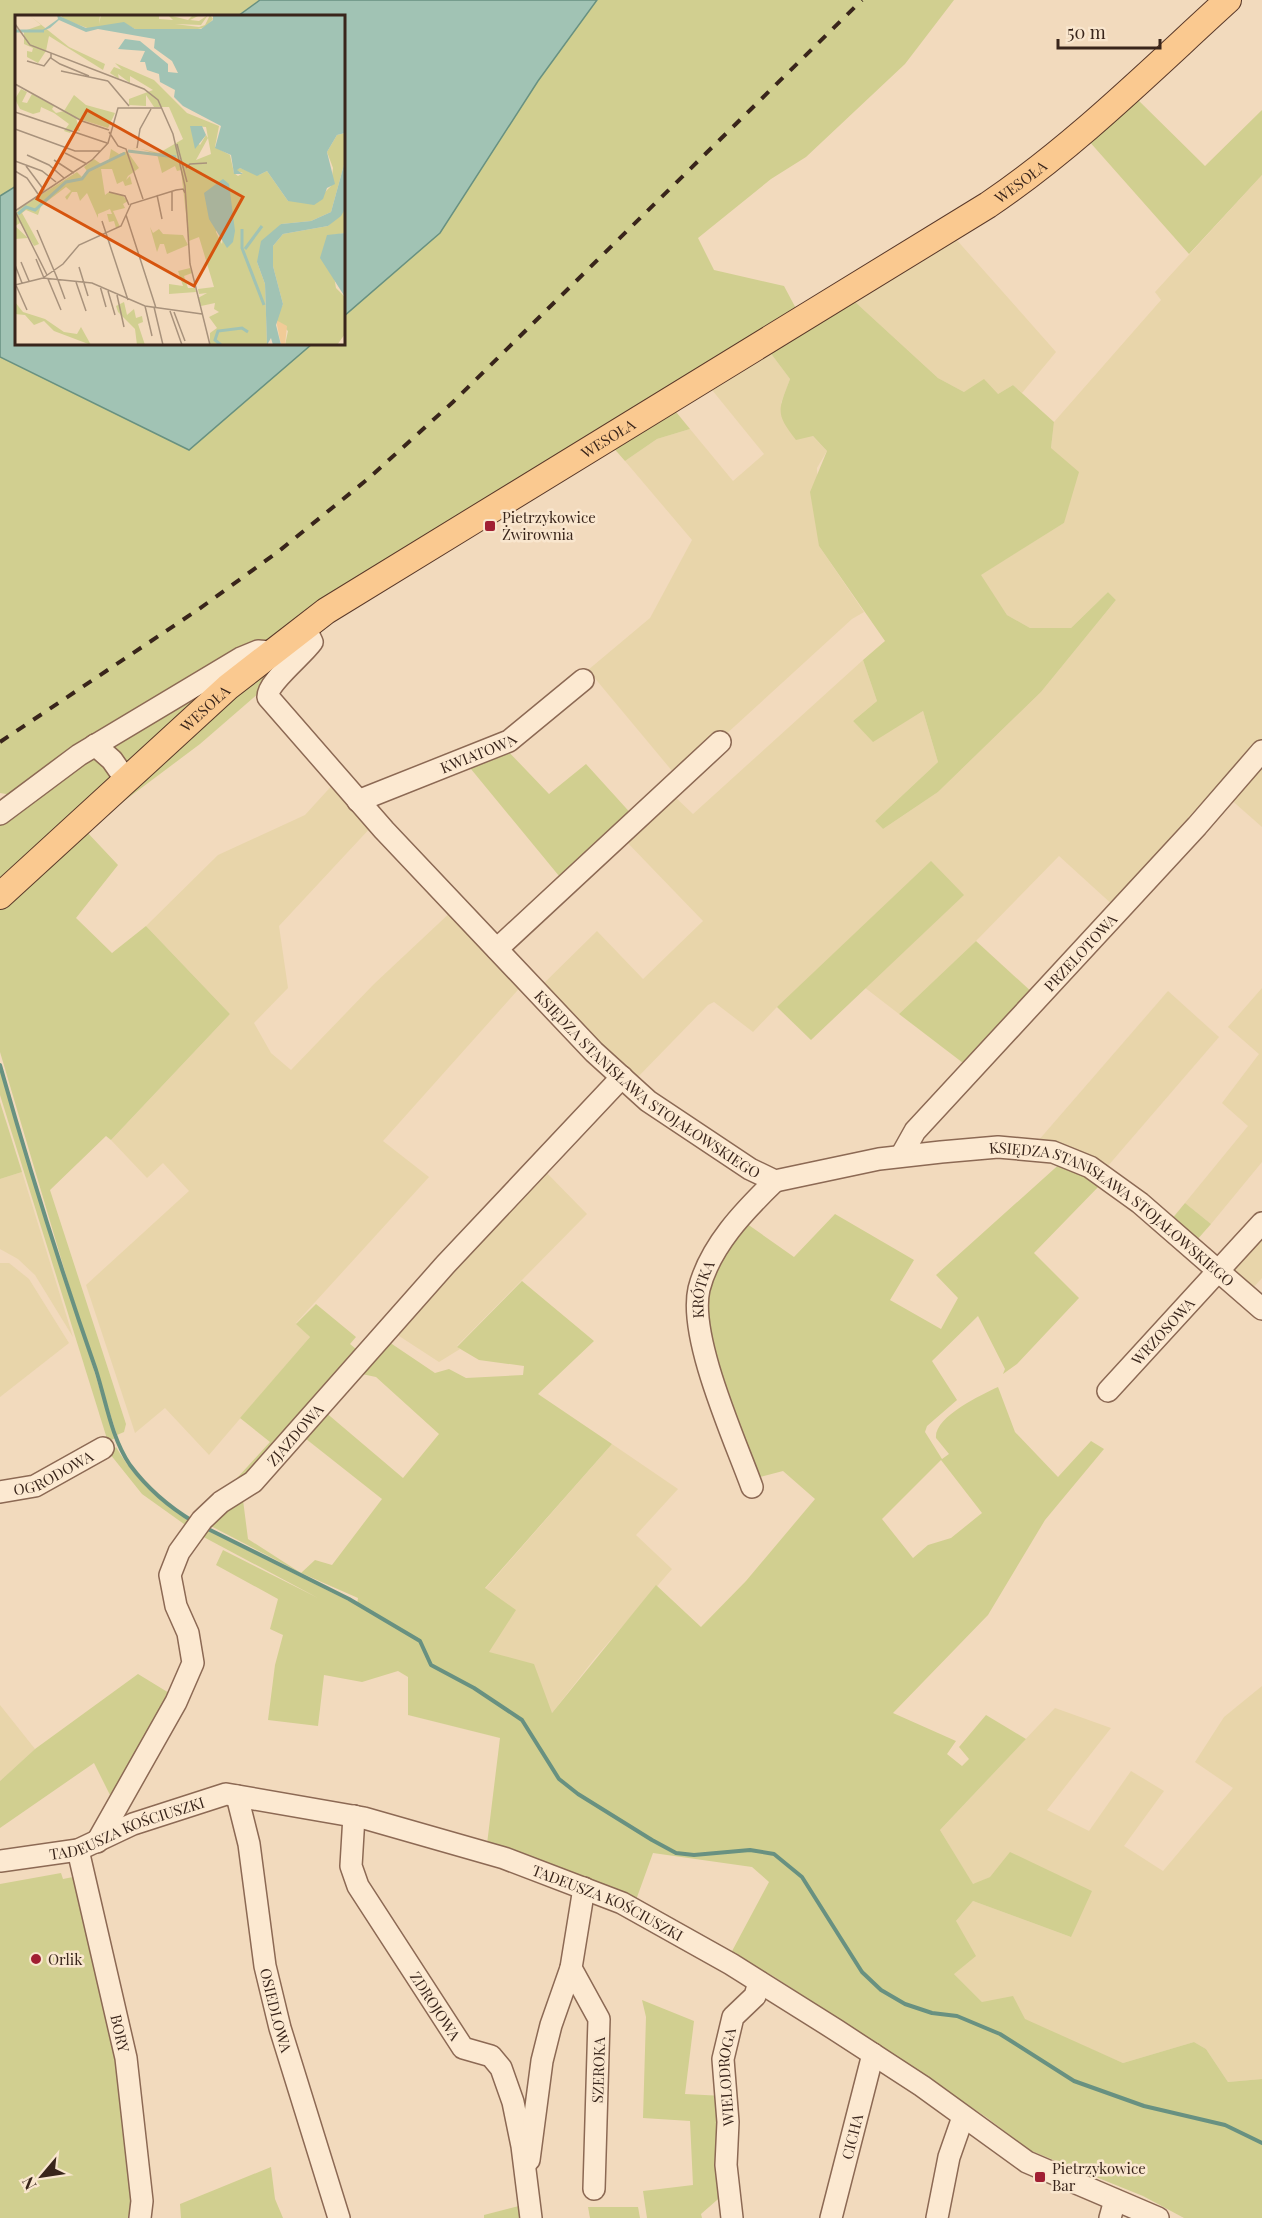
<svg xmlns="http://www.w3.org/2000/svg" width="1262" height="2218" viewBox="0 0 1262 2218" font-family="'Playfair Display',serif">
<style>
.farmland{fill:#e8d5aa}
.green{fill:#d1cf90;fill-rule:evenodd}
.water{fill:#a1c3b4;stroke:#689181;stroke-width:1.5}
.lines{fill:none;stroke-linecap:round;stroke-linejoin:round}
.stream{stroke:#689181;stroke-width:4}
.minor-casing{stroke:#8c6954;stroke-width:24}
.major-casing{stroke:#593829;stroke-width:28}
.minor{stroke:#fce9d1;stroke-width:21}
.major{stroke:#fac990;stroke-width:26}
.rail{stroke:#39251b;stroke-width:4;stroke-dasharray:10 10;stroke-linecap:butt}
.poi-dot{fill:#a11f33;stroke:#f9e6ce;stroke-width:2}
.labels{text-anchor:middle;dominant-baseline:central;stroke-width:5;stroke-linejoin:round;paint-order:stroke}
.street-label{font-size:15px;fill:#39251b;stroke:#f9e6ce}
.poi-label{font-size:15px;fill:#39251b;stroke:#f9e6ce;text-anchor:start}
.inset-river{fill:none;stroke:#a1c3b4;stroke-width:3}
.inset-road{fill:none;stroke:#a8927c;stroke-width:1.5}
.view{fill:#d6540e;fill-opacity:0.15;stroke:#d6540e;stroke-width:3}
.inset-edge{fill:none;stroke:#39251b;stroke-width:3}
</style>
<rect width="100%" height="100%" fill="#f2dabd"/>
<g class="farmland">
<path d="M1262,175V746L1115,907L1059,856L976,941L899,1014L864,987L963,895L777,1007L753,1032L714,1002L708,1005L635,1080L541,986L597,931L643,979L703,921L622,837L673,795L693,814L863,660L877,701L853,721L873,741L923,711L938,762L875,821L883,829L938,792L1041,692L1116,600L1108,592L1071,628H1030L1007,615L980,575L1064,523L1051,448L1054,422L1161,300L1155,292Z"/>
<path d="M955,238L1056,352L1022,393L1013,385L998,394L964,392L938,378L853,300Z"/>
<path d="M769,351L790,379L781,403L827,451L817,468L819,546L864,612L852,619L678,778L588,670L650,618L692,540L625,461L657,439L690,429L733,481L764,454L708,385Z"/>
<path d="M1262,756V827L1228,797Z"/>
<path d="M336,781L373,825L279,926L288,988L254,1023L271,1053L291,1070L374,984L454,909L525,982L383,1141L429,1177L296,1323L310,1337L209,1455L165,1408L135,1433L86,1285L189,1191L163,1163L147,1178L111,1140L230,1014L146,926L218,855L305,815Z"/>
<path d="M1262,988V1162L1211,1224L1185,1203L1248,1126L1222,1103L1259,1054L1228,1027Z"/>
<path d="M1168,991L1219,1037L1107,1167L1038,1141Z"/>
<path d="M542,1168L587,1214L457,1346L460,1349L439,1362L396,1334Z"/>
<path d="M22,1172L73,1337L35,1275L18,1259L0,1249V1179Z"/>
<path d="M1262,1228V1278L1252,1289L1233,1275L1232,1262Z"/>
<path d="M0,1263H9L29,1279L69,1343L0,1397Z"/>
<path d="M612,1444L678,1489L636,1535L672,1569L595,1658L552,1713L488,1652L485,1589Z"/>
<path d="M1262,1686V2079L1228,2082L1206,2049L1194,2042L1123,2063L982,2002L954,1974L956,1921L973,1901L1071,1937L990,1877L973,1885L940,1830L1055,1708L1111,1728L1047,1810L1089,1831L1131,1771L1164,1791L1124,1846L1163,1871L1233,1788L1195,1762L1224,1717Z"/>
<path d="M0,1705L35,1749L0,1781Z"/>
</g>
<g class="green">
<path d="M0,0H260L238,16H16V186L0,196Z"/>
<path d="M597,0H954L905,64L806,157L771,179L698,238L714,270L784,286L800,316L305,627L0,896V814L12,795L0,793V357L189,450L312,344H344V316L440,233L538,81Z"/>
<path d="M1135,97L1205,166L1262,110V175L1189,254L1088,140Z"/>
<path d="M853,300L938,378L964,392L984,379L998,394L1013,385L1054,422L1051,448L1079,472L1064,523L981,575L1007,615L1030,628H1071L1108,592L1116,600L1041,692L938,792L883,829L875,821L938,762L923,711L873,742L853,721L877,701L863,660L885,641L819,546L810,492L827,451L813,436L796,440C775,413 778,411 790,379L769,351Z"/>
<path d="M672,407L690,429L657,439L625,461L611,445Z"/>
<path d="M301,639L260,692L200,744L96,822Z"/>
<path d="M505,748L549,794L586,764L635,818L564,882L466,763Z"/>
<path d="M86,831L118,865L76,918L112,953L146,926L230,1014L111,1140L106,1136L50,1190L126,1424L124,1432L117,1435L68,1282L0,1052V909Z"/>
<path d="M931,861L964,895L811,1040L777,1007Z"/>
<path d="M976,941L1034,994L967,1066L899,1014Z"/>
<path d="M0,1069L115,1438L108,1442L0,1095Z"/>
<path d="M0,1102L22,1172L0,1179Z"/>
<path d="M1064,1160L1102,1183L1034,1253L1079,1298L1017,1364L1003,1374L1005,1369L978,1316L932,1361L957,1400L927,1426L925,1432L942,1459L949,1454L936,1438C934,1417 981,1395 998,1387L1015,1432L1058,1477L1091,1441L1104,1449L1045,1520L988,1615L893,1713L956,1741L947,1754L962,1766L969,1759L959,1747L986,1715L1026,1739L940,1830L973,1884L990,1877L1010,1852L1092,1891L1071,1937L973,1901L956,1921L976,1956L954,1974L982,2002L1013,1996L1025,2019L1123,2063L1194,2042L1206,2049L1228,2082L1262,2079V2218H1184L1143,2196L1029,2150L986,2117L773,1976L731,1953L769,1882L752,1867L653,1853L636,1900L566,1870L487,1844L500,1738L408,1715V1677L398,1671L362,1682L324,1675L318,1726L268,1720L275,1665L283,1635L270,1629L278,1599L216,1565L223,1550L318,1598L198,1534L202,1528L357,1605L358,1598L301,1573L205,1523L243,1500L248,1539L301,1573L315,1560L332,1565L382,1499L301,1435L324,1411L403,1478L439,1434L376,1377L357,1373L389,1342L435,1373L449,1369L466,1378L523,1375L524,1366L479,1360L457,1347L522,1281L594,1341L538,1394L612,1444L485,1588L516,1610L489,1652L534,1664L552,1713L656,1585L701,1627L746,1581L815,1499L783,1471L753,1479L718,1387L702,1292L743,1221L794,1257L835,1214L914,1260L890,1300L941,1329L958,1298L936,1275ZM941,1460L982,1513L951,1538L928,1545L913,1558L882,1519Z"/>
<path d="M1185,1203L1211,1224L1196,1241L1171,1220Z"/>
<path d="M316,1304L356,1337L350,1344L362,1354L251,1480L227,1489L270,1442L240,1418L310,1337L296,1324Z"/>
<path d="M116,1447C136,1481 161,1503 193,1524L191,1529L142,1494L110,1454Z"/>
<path d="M138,1674L174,1696L115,1805L94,1763L0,1828V1781L35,1749Z"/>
<path d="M61,1873L63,1879L78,1876L120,2062L134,2169L132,2218H0V1884Z"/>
<path d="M642,2000L694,2021L685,2094L724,2096L725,2193L701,2214L702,2218H647L643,2191L693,2185L690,2121L643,2118L646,2017Z"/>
<path d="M271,2167L275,2199L283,2218H181L180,2204Z"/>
<path d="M519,2206L520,2218H484V2215Z"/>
<path d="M588,2207H638L640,2218H590Z"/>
</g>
<g class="water">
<path d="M260,0H597L538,81L440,233L344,316V16H238Z"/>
<path d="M16,186V344H312L189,450L0,357V196Z"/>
</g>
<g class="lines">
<g class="stream">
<path d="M0,1065C29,1168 61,1270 96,1370C106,1401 111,1437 130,1465C147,1488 169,1507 194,1522"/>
<path d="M206,1528L349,1599L420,1641L431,1665L474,1688L522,1720L559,1779L578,1794L652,1840L676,1853L694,1855L750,1850L774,1854L802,1877L862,1972L881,1990L905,2004L932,2013L957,2016L1000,2034L1074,2081L1144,2106L1225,2125L1262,2143"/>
</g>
<g class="minor-casing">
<g id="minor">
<path id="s1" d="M305,627L312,642C302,656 267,683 268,697L384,830L594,1052L648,1101L750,1169L775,1181L879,1159L941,1152L998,1147L1053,1152L1090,1167L1140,1203L1262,1309"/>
<path d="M95,745L112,760L126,780"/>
<path id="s2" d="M358,801L509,741L583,680"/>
<path d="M0,814L79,755L241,658L258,651L270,652"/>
<path d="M497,949L720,742"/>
<path id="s3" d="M901,1156L915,1131L1197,826L1262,751"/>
<path id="s4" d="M1108,1391L1262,1223"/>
<path id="s5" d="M752,1487C735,1440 688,1337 699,1289C710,1246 744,1211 775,1181"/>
<path id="s6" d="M0,1492L35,1486L103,1448"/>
<path id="s7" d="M237,1796L249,1844L265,1966L280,2028L339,2218"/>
<path id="s8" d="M354,1816L351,1866L358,1886L463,2048L491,2056L501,2068L513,2102L522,2146L531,2218"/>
<path id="s9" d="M97,1842L176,1702L193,1663L188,1633L176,1606L170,1575L179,1552L202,1520L221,1502L253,1482L445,1265L622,1077"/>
<path id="s10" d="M78,1850L126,2058L142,2201L140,2218"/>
<path id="s11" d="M0,1861L78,1850L133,1824L226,1794L364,1818L504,1858L622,1903L731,1964L836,2030L922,2086L1027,2162L1158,2218"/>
<path d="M584,1888L571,1968L599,2019L594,2189"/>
<path d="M529,2160L542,2061L551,2025L571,1968"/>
<path id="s12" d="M732,2218L726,2165L728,2122L723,2059L733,2017L755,1996L759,1982"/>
<path id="s13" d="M831,2218L873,2054"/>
<path d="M937,2218L949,2157L963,2117"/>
<path d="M1110,2218L1115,2200"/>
</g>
</g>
<g class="major-casing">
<g id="major">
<path id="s14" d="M0,896L228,687L326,611L988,205C1075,146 1150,71 1228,0"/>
</g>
</g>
<use href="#minor" class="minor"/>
<use href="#major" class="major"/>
<path class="rail" d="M0,742L199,609L279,551L369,478L453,402L862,0"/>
</g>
<g class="poi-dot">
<rect x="484" y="520" width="12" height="12" rx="3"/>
<circle cx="36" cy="1959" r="6"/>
<rect x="1034" y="2171" width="12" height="12" rx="3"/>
</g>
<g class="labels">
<g class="street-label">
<text stroke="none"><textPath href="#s14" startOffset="1250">WESOŁA</textPath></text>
<text stroke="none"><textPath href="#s14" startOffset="764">WESOŁA</textPath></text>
<text stroke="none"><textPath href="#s14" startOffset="278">WESOŁA</textPath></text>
<text stroke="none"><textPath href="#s2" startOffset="129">KWIATOWA</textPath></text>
<text stroke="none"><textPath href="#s3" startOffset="272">PRZELOTOWA</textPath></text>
<text stroke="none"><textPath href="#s1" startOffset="632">KSIĘDZA STANISŁAWA STOJAŁOWSKIEGO</textPath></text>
<text stroke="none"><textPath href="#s1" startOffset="1154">KSIĘDZA STANISŁAWA STOJAŁOWSKIEGO</textPath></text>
<text stroke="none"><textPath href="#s5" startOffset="207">KRÓTKA</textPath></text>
<text stroke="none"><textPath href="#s4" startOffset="81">WRZOSOWA</textPath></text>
<text stroke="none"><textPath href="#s9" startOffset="486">ZJAZDOWA</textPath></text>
<text stroke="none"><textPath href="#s6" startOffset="57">OGRODOWA</textPath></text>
<text stroke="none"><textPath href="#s11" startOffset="132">TADEUSZA KOŚCIUSZKI</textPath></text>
<text stroke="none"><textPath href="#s11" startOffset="636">TADEUSZA KOŚCIUSZKI</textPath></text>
<text stroke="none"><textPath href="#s8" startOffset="214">ZDROJOWA</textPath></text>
<text stroke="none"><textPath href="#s7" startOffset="218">OSIEDLOWA</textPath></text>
<text stroke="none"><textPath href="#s10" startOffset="188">BORY</textPath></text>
<text transform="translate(598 2070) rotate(-88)">SZEROKA</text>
<text stroke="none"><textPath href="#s12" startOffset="142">WIELODROGA</textPath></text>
<text stroke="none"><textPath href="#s13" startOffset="84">CICHA</textPath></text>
</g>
<g class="poi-label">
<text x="502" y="517">Pietrzykowice<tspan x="502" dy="17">Żwirownia</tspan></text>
<text x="48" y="1959">Orlik</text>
<text x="1052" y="2168">Pietrzykowice<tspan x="1052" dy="17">Bar</tspan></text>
</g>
</g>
<g transform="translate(15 15)">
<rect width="330" height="330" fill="#f2dabd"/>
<path d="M14,0L54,32L90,49L88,55L34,21L31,36L23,48L12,42V36L17,37L18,33L9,29V16L26,10ZM46,0H85L84,9L86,0H144V4L158,5L153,0L173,5L178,0H185L175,5L184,6L193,0L186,10L160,9L184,12L190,10L195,0L198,4L191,12L183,14H120L109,8L75,14L48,4ZM100,48L139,65L172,98L204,111L200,132L215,140L219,158L223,161L228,158L220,155L225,153L244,160L252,156L273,186H289L309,178L316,171L318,153L312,137L322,120L330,118V146L316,197L296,206L266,209L242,247L250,269L252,330H195V318L202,313L194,302L204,297L199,294L200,288L186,291L183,283L192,278L184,279L183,274L199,272L184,222L174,226L166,155L162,156L160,151L147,158L142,139L122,133L112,136L124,153L113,161L111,165L115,161L117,169L110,171L108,166L102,169L97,154H86L90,180L94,177L107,180L113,186L108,189L110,193L98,196L105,212L101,213L99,206L94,207L92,199H97L95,194L83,199V203L72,178L65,186L62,177H57L52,185L50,182L56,176L51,172L26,191L23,200L11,195L7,198L24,229L19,231L5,208L0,211L13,223L0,224V200L5,193L62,157L67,162L72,156L69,152L79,144L86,149L94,145L96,134L104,139L121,133L144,138L168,124L154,92H139L131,80V91L114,90V84L138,75L115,61V68L103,59L104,64L95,58L99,52L107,55ZM177,111L191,112L196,139L181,145L193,123L191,120L185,130L179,124ZM214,169V180L207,229L201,217ZM6,74L12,77L7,87L12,88L17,79L39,91L37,94L41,98L49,96L59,80L71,90L100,98L93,113L61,103L65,116L57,115L55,118L49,116L54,109L39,98L26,92L25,97L18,99L5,94L0,84ZM330,194V218L312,221L321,273L330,282V319L322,330H270L273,316L261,305L268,289L258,251V231L268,219L313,211ZM135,212L138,218L144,214L148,219L168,220L173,230L152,239L149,229H145L142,237ZM175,253L177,258L169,261L173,273H180L181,277L154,279V269L168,271L163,256ZM0,287L8,297L30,304L49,317L62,319L66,312L76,330L39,316L29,306L19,310L10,300L0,299ZM109,287L112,300L119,294L121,303L127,301L128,307L123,309L130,330H122L120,314L103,297L101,291Z" fill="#d1cf90" fill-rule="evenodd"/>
<path d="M261,305L272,311L270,330H266Z" fill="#f1cb97"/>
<path d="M42,0L71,13L109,7L120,14H186L198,5V0H330V118L322,120L312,137L320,169L312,173L308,184L299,190L273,186L252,156L242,161L225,153L222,155L228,159H219L216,140L200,133L206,111L168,91L159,82L160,75L145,67L144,59L132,55L130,47H125L130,36L103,34L110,24L125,26L153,49V57L163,58L157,46L139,33L140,24L83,14L71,17L44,5L35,13L25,17L43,4ZM187,111L191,120L180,134L175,111ZM330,146V194L326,201L313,211L268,219L258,231V251L268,289L261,310L266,330H258L256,323L252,330L250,269L242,247L246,226L266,209L296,206L316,197ZM208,164L214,169L220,216L218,227L212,233L194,204L189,178ZM330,218V282L305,243L312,220Z" fill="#a1c3b4"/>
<path class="inset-river" d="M0,16H29M113,136L161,142M3,199L11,192L20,195L51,167L67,164L73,156L110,138M227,214V233L249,290M230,234L247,211M206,330L200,325L203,316L227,313L233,317"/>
<path class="inset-road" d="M0,9L15,30L129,74L143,85L158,119L170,171L175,249L195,330M36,38V43L45,49L74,61M12,46L29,51L36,42M46,56L93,66M93,66L114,91M0,69L67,106L94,115M0,97L92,128M0,114L60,136H86M94,117L103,131L111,134L128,184M162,129L172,167M122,133L125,114L136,94M50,138L72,149M12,140L34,150L49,163M39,145L59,158M0,146L27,156L41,167M11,151L29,175M171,153L175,149L192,148M0,156L12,163L23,179M94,177L110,181L114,190M142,180L147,204M0,196L77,145L93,128L103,93H147M0,196L32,260M157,196V176M111,200L141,293M87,206L113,285M22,215L43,265M21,244L29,263M6,247L14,266M0,250L7,268M64,252L73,281M28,263L48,249L64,230L106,211L116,189L161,175L168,174L170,178M33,264L46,295M43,265L50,284M61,267L71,296M0,268L12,295M0,270L28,263L77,268L130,291L187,299M85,271L91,292M93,276L100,300M102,280L109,312M130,291L137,321M139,292L148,330M155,296L167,330M159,297L170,326"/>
<path class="view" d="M72,95L228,182L179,271L22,184Z"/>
<rect width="330" height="330" class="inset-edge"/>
</g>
<g transform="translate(42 2176) rotate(241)" stroke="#f9e6ce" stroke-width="4.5" paint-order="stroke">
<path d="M0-4.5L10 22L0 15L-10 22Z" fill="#39251b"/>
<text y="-9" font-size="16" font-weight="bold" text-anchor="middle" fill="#39251b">N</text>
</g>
<path d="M1058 39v9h102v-9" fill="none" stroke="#39251b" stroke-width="3"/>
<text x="1067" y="39" font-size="18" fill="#39251b" stroke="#f9e6ce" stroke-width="4.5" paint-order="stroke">50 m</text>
</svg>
